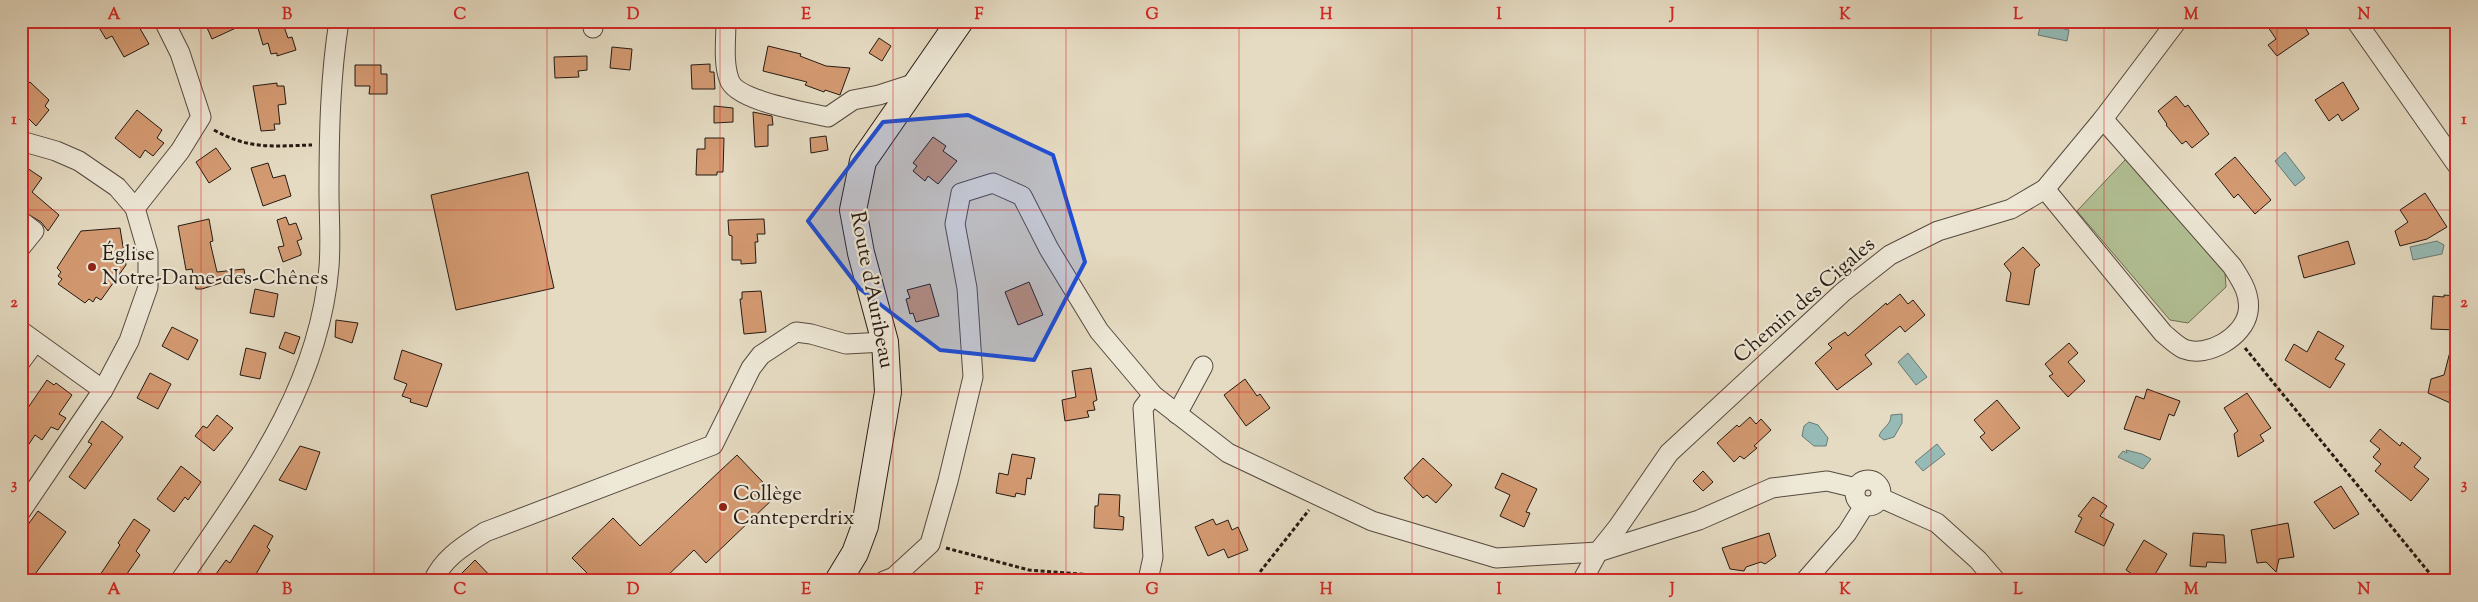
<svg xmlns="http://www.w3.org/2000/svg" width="2478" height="602" viewBox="0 0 2478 602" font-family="'Sorts Mill Goudy',serif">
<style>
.green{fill:#b2c195;stroke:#6c6e54}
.water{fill:#96bbb7;stroke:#697b75}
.building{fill:#d49a72;stroke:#251a13}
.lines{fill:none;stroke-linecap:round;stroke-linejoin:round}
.street-casing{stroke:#554a3f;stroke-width:21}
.secondary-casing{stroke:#251a13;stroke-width:28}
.path{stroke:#251a13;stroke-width:3;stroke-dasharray:4 2.5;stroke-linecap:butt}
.street{stroke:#eee8d7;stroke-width:19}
.secondary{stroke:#eee8d7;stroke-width:26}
.marked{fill:#1d4ed8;fill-opacity:0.2;stroke:#1d4ed8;stroke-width:4;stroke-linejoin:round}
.grid{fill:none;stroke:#d62828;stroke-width:1;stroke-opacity:0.55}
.poi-dot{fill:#8f2418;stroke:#eee8d7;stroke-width:2}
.labels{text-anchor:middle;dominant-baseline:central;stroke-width:4.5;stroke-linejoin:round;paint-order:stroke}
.poi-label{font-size:21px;fill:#251a13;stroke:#eee8d7;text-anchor:start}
.street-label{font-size:21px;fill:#251a13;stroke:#eee8d7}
.neatline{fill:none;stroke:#d62828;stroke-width:2}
.grid-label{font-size:16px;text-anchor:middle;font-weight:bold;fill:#d62828}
</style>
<rect width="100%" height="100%" fill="#e5dbc2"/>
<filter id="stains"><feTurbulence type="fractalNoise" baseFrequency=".004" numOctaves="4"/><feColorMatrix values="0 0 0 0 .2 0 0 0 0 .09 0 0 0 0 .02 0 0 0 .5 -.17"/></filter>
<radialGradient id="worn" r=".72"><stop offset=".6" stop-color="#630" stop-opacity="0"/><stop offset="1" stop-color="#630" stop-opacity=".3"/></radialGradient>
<path class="green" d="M2126,159L2225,273L2226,287L2188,323L2170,320L2077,211Z"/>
<g class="water">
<path d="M2041,24L2069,30L2067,41L2038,35Z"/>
<path d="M2285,152L2305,178L2295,186L2275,161Z"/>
<path d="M2437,241L2444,245L2442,254L2413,260L2410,247Z"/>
<path d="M1908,353L1927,377L1916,385L1898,362Z"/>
<path d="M1902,414V423L1894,437L1884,440L1879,436C1882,427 1891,426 1891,415Z"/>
<path d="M1809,422L1818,425L1828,438L1826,446H1814L1802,436L1804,426Z"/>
<path d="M1937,444L1945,454L1923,471L1915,462Z"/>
<path d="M2126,450L2142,454L2151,459L2143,469L2118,457L2123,451L2127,453Z"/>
</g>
<g class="building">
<path d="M95,21H145L138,25L149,44L124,57L112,36L106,39Z"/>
<path d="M204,21H251L212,39Z"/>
<path d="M266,21H282L288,38L292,37L296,50L277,56V53L271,54L268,43L263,45L258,28L267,24Z"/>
<path d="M2264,21H2301L2309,34L2277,56L2268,45L2276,39Z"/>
<path d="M879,38L891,46L882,61L869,53Z"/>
<path d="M768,46L801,54L800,56L826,66L850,68L840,95L825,90L824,92L805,85L807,82L763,71Z"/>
<path d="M612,47L632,49L630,70L610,68Z"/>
<path d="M587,56V70L578,71L579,77L555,78L554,57Z"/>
<path d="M710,64V72H714L715,89H692L691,65Z"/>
<path d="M355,65H381V74H387V94H369L370,86H355Z"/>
<path d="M30,82L49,100L45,106L49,110L36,126L21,111V88Z"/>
<path d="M2343,82L2359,109L2342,121L2338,114L2329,121L2315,100Z"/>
<path d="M277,83V86H284L286,104L278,105L280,124H274L275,130L261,131L253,86Z"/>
<path d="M2176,96L2185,107L2188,105L2209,134L2192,148L2186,141L2182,144L2166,125L2167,124L2158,111Z"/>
<path d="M714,106L733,108V122L714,123Z"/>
<path d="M137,110L162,130L157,138L164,143L153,156L145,150L140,158L115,138Z"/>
<path d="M753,112L772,116L773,125H768V146L755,147Z"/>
<path d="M826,136L828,150L811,153L810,138Z"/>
<path d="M933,137L946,146L943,151L957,161L938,184L928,176L925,181L913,171L917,166L913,163Z"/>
<path d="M705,138H724L723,172H717V175H696L697,149H705Z"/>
<path d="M216,148L231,169L209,183L196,162Z"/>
<path d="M2235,157L2271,200L2255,214L2238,194L2234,198L2215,174Z"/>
<path d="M268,163L273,178L285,175L291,196L263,206L251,168Z"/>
<path d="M21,164L42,178L32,192L59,215L48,231L41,222L21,210Z"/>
<path d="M528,172L554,288L456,310L431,195Z"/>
<path d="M2425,193L2447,227L2427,239L2400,246L2395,231L2408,222L2400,210Z"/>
<path d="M286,217L289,225L296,223L302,239L297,241L301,252V255L283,262L278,247L284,246L277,220Z"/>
<path d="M209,219L213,241L210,242L217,272L244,269L245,275L202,289H196L192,269L186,270L178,226Z"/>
<path d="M764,219L765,234H757L758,242H755L756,263L741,264V260H732V236L729,235L728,220Z"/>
<path d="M120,228L126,265L101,300L96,297L93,302L89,299L85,303L58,284L62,279L58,276L61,272L57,268L81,231Z"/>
<path d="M2348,241L2355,264L2304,278L2298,256Z"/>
<path d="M2023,247L2040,265L2035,269L2029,305L2006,301L2011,273L2004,264Z"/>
<path d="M1029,282L1043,315L1018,325L1005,292Z"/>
<path d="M930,284L939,316L916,322L913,313L910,314L906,299L910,298L907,290Z"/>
<path d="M255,289L278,294L274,317L250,313Z"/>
<path d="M761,291L766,332L744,334L740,299H742V292Z"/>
<path d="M1900,294L1908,304L1913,300L1925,315L1905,332L1900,326L1865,355L1872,364L1837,390L1815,363L1832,348L1828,344L1845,332L1848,336L1886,303L1887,305Z"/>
<path d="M2444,295L2457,296V330L2431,329L2433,296L2444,297Z"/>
<path d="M336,320L358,323L352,343L335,337Z"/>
<path d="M172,327L198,340L188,360L162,346Z"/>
<path d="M2318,331L2344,346L2335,359L2345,364L2330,388L2285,360L2294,344L2307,352Z"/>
<path d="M285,332L300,337L294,354L279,348Z"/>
<path d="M2069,343L2078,353L2068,362L2085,381L2068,397L2049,376L2053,374L2045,364Z"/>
<path d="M2452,344L2457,345V406L2428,393L2431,379L2444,375Z"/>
<path d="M246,348L266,353L260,379L240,375Z"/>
<path d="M402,350L442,364L427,407L410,402L411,399L402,396L407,384L394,379Z"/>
<path d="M1091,368L1097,400L1093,402L1095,410L1087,411L1089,417L1065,421L1062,400L1076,397L1072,371Z"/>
<path d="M150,373L171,384L158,409L137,398Z"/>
<path d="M1245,379L1257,396L1260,394L1270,408L1246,426L1224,395Z"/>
<path d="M47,380L54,385L56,383L72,395L59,414L66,418L58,430L51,427L42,440L35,435L21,456V418Z"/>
<path d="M2147,389L2180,401L2174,416L2169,414L2160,440L2124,429L2136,396L2144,399Z"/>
<path d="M2247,393L2271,428L2260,435L2264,441L2238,457L2234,434L2238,431L2224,408Z"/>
<path d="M1997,400L2020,428L1992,451L1980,437L1985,433L1974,420Z"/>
<path d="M217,415L233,428L214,451L195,436L203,426L207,428Z"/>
<path d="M1750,417L1756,424L1761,419L1771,430L1754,446L1757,448L1744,459L1740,456L1734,462L1717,443L1737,425L1739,427Z"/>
<path d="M102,421L123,437L85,489L69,477L92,444L88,442Z"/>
<path d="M2380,429L2400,446L2402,442L2421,458L2414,467L2429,479L2411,501L2375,471L2381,464L2373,457L2380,449L2370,441Z"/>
<path d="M300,446L320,452L306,490L279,480Z"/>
<path d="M1012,454L1035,458L1031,479L1027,478L1025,495L1016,493L1015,497L996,493L999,473L1008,475Z"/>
<path d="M737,455L776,496L706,563L694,550L662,581H595L572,558L613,518L640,546Z"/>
<path d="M1423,458L1452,485L1436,503L1427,495L1423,498L1404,478Z"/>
<path d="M181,466L201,482L188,500L185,497L174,512L157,499Z"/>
<path d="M1703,471L1713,482L1703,491L1693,481Z"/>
<path d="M1502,473L1537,489L1526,512L1530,513L1524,527L1500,516L1510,495L1495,488Z"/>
<path d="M2341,486L2359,514L2334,529L2314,502Z"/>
<path d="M1099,494L1120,495L1119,516L1124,517L1123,530L1094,528L1095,506H1098Z"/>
<path d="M2093,497L2107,506L2100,516L2114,524L2104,546L2075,532L2082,518L2078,516Z"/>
<path d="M38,511L66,532L30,581H21V534Z"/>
<path d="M134,519L150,530L136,551L140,555L122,581H96L120,545L118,543Z"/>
<path d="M1213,519L1216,525L1228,520L1232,530L1238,527L1248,550L1228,558L1224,549L1208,556L1195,527Z"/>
<path d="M2288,523L2294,557L2279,559L2276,572L2266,562L2257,563L2251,530Z"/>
<path d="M254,525L273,536L267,547L270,550L252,581H211L226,560L230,563Z"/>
<path d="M1769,533L1776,556L1765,564L1761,562L1746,567L1744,571L1730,569L1722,548Z"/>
<path d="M2193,533L2224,535L2226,563L2207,562L2206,567L2190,566Z"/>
<path d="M2144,540L2167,554L2151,581H2143L2126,570Z"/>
<path d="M475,560L495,581H454Z"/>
</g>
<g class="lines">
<g class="street-casing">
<g id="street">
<path d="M593,21V28"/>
<path d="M726,21C726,39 723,62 729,79C735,101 807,112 828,117L853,100L879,95L916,83"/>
<path d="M2356,21L2457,165"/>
<path d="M21,141L56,151L79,161L117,187L135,208L148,253V287L129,341L103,390L21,511"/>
<path d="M2045,189L2163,333C2169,338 2177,346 2184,349C2207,358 2244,337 2248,312C2251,294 2241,280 2232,266L2103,119"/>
<path d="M135,208L180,151L201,117L180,53L164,21"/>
<path d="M21,221L34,231L21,247"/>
<path d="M21,331L103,390"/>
<path d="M21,361L35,342"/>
<path d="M1177,414L1203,366"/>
<circle cx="1868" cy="493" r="13"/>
<path d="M1881,498L1937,523L1978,560L1996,581"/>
<path d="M1148,580L1153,557L1143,408L1153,395"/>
<path d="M180,581C247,483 319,389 329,267C331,242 329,216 329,191C329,135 330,77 339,21"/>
<path d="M433,581C444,557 464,546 485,532L713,445L751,368L761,355L796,332L811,334L846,344L885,342"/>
<path d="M884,581L894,577L930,544L948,481L973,377L967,288L955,224L961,193L993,183L1022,196L1049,249L1099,331L1153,395L1228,453L1372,521L1496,558L1598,552L1699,520L1772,488L1827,481L1856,488"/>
<path d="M1582,581L1598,552L1618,527L1669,453L1843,292L1890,255L1938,231L2011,209L2045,189L2103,119L2177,21"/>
<path d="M1805,581L1847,533L1864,506"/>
<path d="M2455,581L2457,580"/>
</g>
</g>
<g class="secondary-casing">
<path id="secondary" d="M838,581L855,553L865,526L888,392L885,342L861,253L853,210L863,161L960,21"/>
</g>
<g class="path">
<path d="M214,130C250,150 273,146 312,145"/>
<path d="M2245,348L2436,581"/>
<path d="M946,548L1029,570L1131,578"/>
<path d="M1165,579L1256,577L1309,510"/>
</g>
<use href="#street" class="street"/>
<use href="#secondary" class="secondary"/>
</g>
<path class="marked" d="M968,115L1053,155L1085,262L1034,360L940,350L860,289L808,221L883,122Z"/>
<path class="grid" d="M201,21V581M374,21V581M547,21V581M720,21V581M893,21V581M1066,21V581M1239,21V581M1412,21V581M1585,21V581M1758,21V581M1931,21V581M2104,21V581M2277,21V581M21,210H2457M21,392H2457"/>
<g class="poi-dot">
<circle cx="92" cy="267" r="5"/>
<circle cx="723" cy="507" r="5"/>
</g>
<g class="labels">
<g class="poi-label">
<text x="102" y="255">Église<tspan x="102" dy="24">Notre-Dame-des-Chênes</tspan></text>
<text x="733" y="495">Collège<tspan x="733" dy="24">Canteperdrix</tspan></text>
</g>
<g class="street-label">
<text transform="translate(871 290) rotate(79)">Route d'Auribeau</text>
<text transform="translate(1805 301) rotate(-41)">Chemin des Cigales</text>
</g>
</g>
<rect width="2478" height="602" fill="none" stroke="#e5dbc2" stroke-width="55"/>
<rect x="28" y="28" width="2422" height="546" class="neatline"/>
<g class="grid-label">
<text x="114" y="19">A</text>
<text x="287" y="19">B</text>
<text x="460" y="19">C</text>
<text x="633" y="19">D</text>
<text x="806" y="19">E</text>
<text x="979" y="19">F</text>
<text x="1152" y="19">G</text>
<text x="1326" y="19">H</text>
<text x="1499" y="19">I</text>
<text x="1672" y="19">J</text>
<text x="1845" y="19">K</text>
<text x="2018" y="19">L</text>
<text x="2191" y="19">M</text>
<text x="2364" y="19">N</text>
<text x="14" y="124">1</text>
<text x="2464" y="124">1</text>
<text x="14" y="307">2</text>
<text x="2464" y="307">2</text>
<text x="14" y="489">3</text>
<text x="2464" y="489">3</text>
<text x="114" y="594">A</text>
<text x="287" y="594">B</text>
<text x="460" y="594">C</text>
<text x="633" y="594">D</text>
<text x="806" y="594">E</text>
<text x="979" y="594">F</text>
<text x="1152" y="594">G</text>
<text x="1326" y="594">H</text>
<text x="1499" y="594">I</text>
<text x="1672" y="594">J</text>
<text x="1845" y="594">K</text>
<text x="2018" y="594">L</text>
<text x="2191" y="594">M</text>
<text x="2364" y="594">N</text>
</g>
<rect width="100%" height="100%" filter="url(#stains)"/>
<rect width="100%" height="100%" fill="url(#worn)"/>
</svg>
